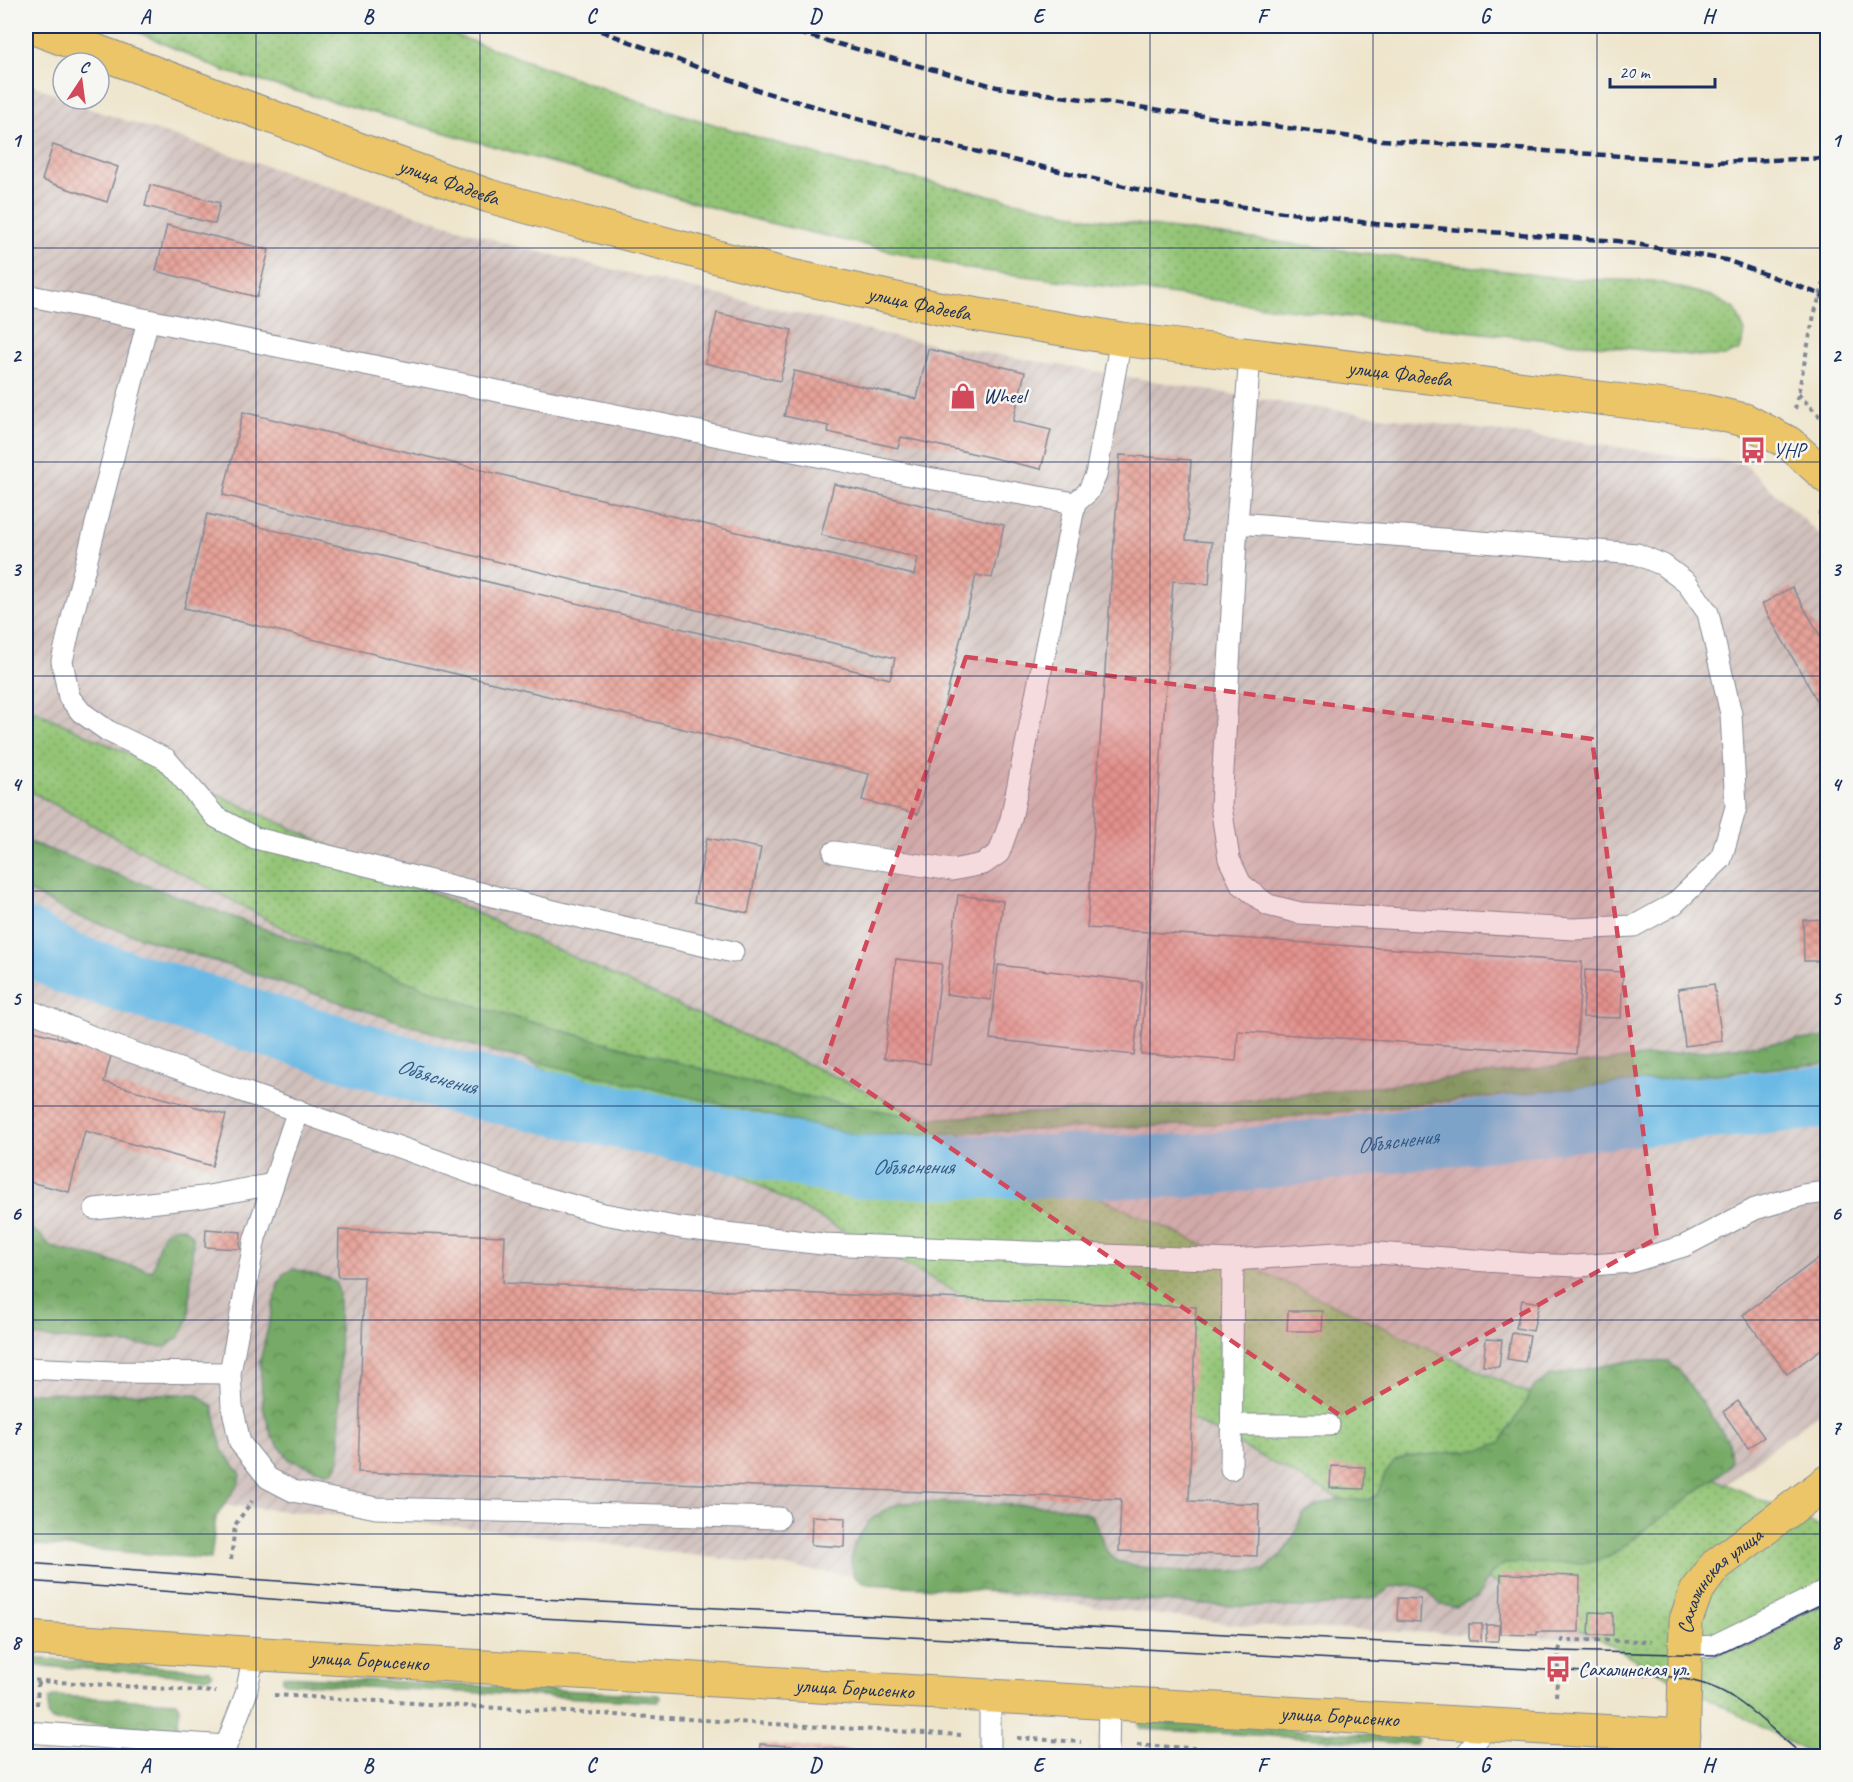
<svg xmlns="http://www.w3.org/2000/svg" width="1853" height="1782" viewBox="0 0 1853 1782" font-family="Caveat,sans-serif">
<style>
.industrial{fill:url(#industrial-furrows)}
.grass{fill:url(#grass-dots);stroke:#577a69;stroke-width:1.5}
.forest{fill:url(#forest-crowns);stroke:#486c62;stroke-width:1.5}
.lines{fill:none;stroke-linecap:round;stroke-linejoin:round}
.river{stroke:#6abae5;stroke-width:63}
.building{fill:url(#building-cross-hatch)}
.service-casing{stroke:#848a95;stroke-width:23}
.primary-casing{stroke:#848a95;stroke-width:35}
.path{stroke:#848a95;stroke-width:4;stroke-dasharray:4.5 4.5;stroke-linecap:butt}
.service{stroke:#fff;stroke-width:21}
.primary{stroke:#ecc569;stroke-width:33}
.tram{stroke:#1b2f5e;stroke-width:1.5}
.rail{stroke:#1b2f5e;stroke-width:4.5;stroke-dasharray:9 4.5;stroke-linecap:butt}
.marked{fill:#d1495b;fill-opacity:0.2;stroke:#d1495b;stroke-width:4.5;stroke-dasharray:12 8;stroke-linejoin:round}
.grid{fill:none;stroke:#1b2f5e;stroke-width:1.5;stroke-opacity:0.55}
.labels{text-anchor:middle;dominant-baseline:central;stroke-width:5;stroke-linejoin:round;paint-order:stroke}
.street-label{font-size:21px;fill:#1b2f5e;stroke:#f6f6f2}
.poi-label{font-size:21px;fill:#1b2f5e;stroke:#f6f6f2;text-anchor:start}
.water-label{font-size:22px;font-style:italic;fill:#335986;stroke:#f6f6f2}
.neatline{fill:none;stroke:#1b2f5e;stroke-width:2}
.grid-label{font-size:20px;text-anchor:middle;font-weight:bold;fill:#1b2f5e}
</style>
<defs>
<pattern id="industrial-furrows" width="10" height="10" patternUnits="userSpaceOnUse" patternTransform="scale(1.5)"><rect width="10" height="10" fill="#d0c0bc"/><path d="M-1 1l2-2M0 10L10 0M9 11l2-2" fill="none" stroke="#b2a5a4"/></pattern>
<pattern id="grass-dots" width="8" height="8" patternUnits="userSpaceOnUse" patternTransform="scale(1.5)"><rect width="8" height="8" fill="#93c474"/><path d="M2 2h.1M6 6h.1" fill="none" stroke="#77a062" stroke-width="1.8" stroke-linecap="round"/></pattern>
<pattern id="forest-crowns" width="20" height="18" patternUnits="userSpaceOnUse" patternTransform="scale(1.5)"><rect width="20" height="18" fill="#76aa66"/><path d="M2 6a3 3 0 1 1 6 0M12 15a3 3 0 1 1 6 0" fill="none" stroke="#608b57"/></pattern>
<pattern id="building-cross-hatch" width="8" height="8" patternUnits="userSpaceOnUse" patternTransform="scale(1.5)"><rect width="8" height="8" fill="#e7a298"/><path d="M0 0l8 8M0 8l8-8" fill="none" stroke="#ba847f"/></pattern>
</defs>
<rect width="100%" height="100%" fill="#f6f6f2"/>
<filter id="ink" filterUnits="userSpaceOnUse"><feTurbulence type="fractalNoise" baseFrequency=".0167" numOctaves="2"/><feDisplacementMap in="SourceGraphic" scale="12" xChannelSelector="R" yChannelSelector="G"/><feConvolveMatrix kernelMatrix="1 2 1 2 8 2 1 2 1" color-interpolation-filters="sRGB"/></filter>
<filter id="wash" filterUnits="userSpaceOnUse"><feTurbulence type="fractalNoise" baseFrequency=".008" numOctaves="4" result="noise"/><feDisplacementMap in="SourceGraphic" scale="24" xChannelSelector="R" yChannelSelector="G"/><feGaussianBlur stdDeviation="1.35" result="paint"/><feColorMatrix in="noise" values="0 0 0 0 0 0 0 0 0 0 0 0 0 0 0 0 0 1.4 0 .05"/><feComposite in="paint" operator="in"/></filter>
<g filter="url(#wash)">
<rect width="100%" height="100%" fill="#eee5cc"/>
<path class="industrial" d="M26,82L63,98V99L96,111L511,245L899,338L1290,404L1744,464L1820,535L1827,551V1407L1776,1445L1614,1574L1615,1640L1248,1626L495,1530L26,1487Z"/>
<g class="grass">
<path d="M125,26H430L652,106L848,164L1096,219L1568,279L1654,281L1711,296L1735,309L1745,332L1740,350L1726,356H1700L1446,329L969,269L757,220L224,71Z"/>
<path d="M26,707L1827,1530V1756H1815L26,789Z"/>
</g>
<g class="forest">
<path d="M26,841L477,1007L793,1094L925,1119L1230,1102L1827,1037V1063L1218,1124L859,1136L486,1050L76,916L26,890Z"/>
<path d="M26,1227L39,1234L51,1247L152,1271C157,1257 157,1228 177,1227C185,1227 189,1231 193,1237L189,1318L179,1337L165,1347L26,1336Z"/>
<path d="M294,1269L330,1279L336,1283L339,1293L340,1460L333,1472H325L290,1460L272,1437L263,1408L260,1361L278,1285L283,1274Z"/>
<path d="M1635,1360L1668,1362L1679,1370L1729,1442L1731,1461L1727,1469L1609,1557L1587,1563L1504,1564L1492,1573L1477,1597L1456,1607L1441,1605L1426,1589L1412,1585L1392,1587L1377,1597L1366,1599L1312,1607L1235,1606L868,1584L854,1577L851,1560L854,1544L869,1521L883,1511L901,1503L927,1502L1051,1506L1069,1508L1091,1515L1097,1525L1105,1549L1116,1561L1136,1566L1176,1572L1264,1570L1282,1554L1294,1536L1302,1515L1314,1507L1335,1500H1369L1377,1495L1385,1474L1395,1461L1406,1457L1483,1449L1501,1442L1535,1386L1550,1376Z"/>
<path d="M26,1393L197,1394L213,1407L222,1450L240,1473L239,1483L216,1517L211,1559L26,1544Z"/>
<path d="M26,1658L210,1670L212,1674L209,1677L26,1665Z"/>
<path d="M283,1676L658,1695L661,1698L658,1702L285,1683L283,1681Z"/>
<path d="M55,1696L176,1702L179,1707L178,1727L172,1730L52,1721L48,1716L49,1699Z"/>
<path d="M1141,1721L1415,1737L1418,1740L1415,1744L1141,1729L1138,1725Z"/>
</g>
<g class="lines">
<path class="river" id="s1" d="M26,940L68,964L456,1083L855,1167L1191,1166L1573,1120L1828,1097"/>
</g>
<g id="blocks">
<g class="building">
<path d="M53,145L118,167L107,202L42,180Z"/>
<path d="M150,185L220,203L215,224L145,206Z"/>
<path d="M167,225L269,250L257,297L156,271Z"/>
<path d="M717,313L792,330L780,381L705,363Z"/>
<path d="M928,349L1025,372L1013,421L1051,430L1041,469L901,437L898,448L828,432L829,426L784,416L794,371L917,399Z"/>
<path d="M243,412L914,575L918,558L821,535L834,484L1004,525L992,578L976,575L918,814L862,800L869,774L184,608L207,514L890,679L895,658L223,495Z"/>
<path d="M1120,455L1191,460L1186,540L1212,542L1209,584L1173,581L1149,932L1582,962L1576,1054L1238,1031L1236,1061L1141,1054L1149,932L1087,928Z"/>
<path d="M1792,587L1828,649V720L1762,604Z"/>
<path d="M707,838L761,848L748,913L694,902Z"/>
<path d="M958,895L1003,901L991,1000L946,994Z"/>
<path d="M1828,919V961H1804L1803,920Z"/>
<path d="M896,959L942,964L930,1064L884,1058Z"/>
<path d="M998,965L1142,982L1134,1055L990,1039Z"/>
<path d="M1585,970L1623,972L1621,1018L1583,1017Z"/>
<path d="M1714,984L1722,1041L1685,1046L1678,989Z"/>
<path d="M26,1029L112,1052L104,1082L226,1115L212,1166L85,1131L69,1192L26,1181Z"/>
<path d="M206,1229L241,1232L240,1249L205,1247Z"/>
<path d="M339,1230L505,1236L503,1283L1196,1307L1189,1501L1259,1504L1257,1556L1119,1551L1121,1499L358,1472L364,1277H338Z"/>
<path d="M1821,1256L1828,1264V1344L1787,1374L1743,1315Z"/>
<path d="M1522,1300L1539,1303L1533,1331L1516,1328Z"/>
<path d="M1288,1311H1323L1322,1331H1287Z"/>
<path d="M1512,1333L1530,1336L1525,1362L1507,1359Z"/>
<path d="M1486,1339L1502,1340L1499,1367L1483,1366Z"/>
<path d="M1738,1401L1764,1437L1748,1448L1723,1412Z"/>
<path d="M1331,1466L1365,1467L1364,1489L1330,1488Z"/>
<path d="M812,1516L845,1518L844,1547L811,1545Z"/>
<path d="M1501,1574L1580,1576L1579,1632H1537V1635L1500,1634Z"/>
<path d="M1398,1598L1421,1599L1420,1622L1397,1620Z"/>
<path d="M1590,1612L1613,1613V1635H1589Z"/>
<path d="M1469,1624H1482L1481,1641H1469Z"/>
<path d="M1486,1625H1499L1498,1641H1486Z"/>
<path d="M760,1744L906,1754L915,1755V1756H759Z"/>
<path d="M32,1753L60,1755V1756H31Z"/>
</g>
</g>
</g>
<g filter="url(#ink)">
<use href="#blocks" fill-opacity="0" stroke="#848a95" stroke-width="1.5"/>
<g class="lines">
<g class="service-casing">
<g id="service">
<path d="M26,295L148,320"/>
<path d="M1237,523L1637,554L1663,565L1687,583L1708,613L1731,714L1736,807L1721,859L1674,904L1634,926L1574,929L1300,913L1268,905L1241,884L1229,859L1221,806L1237,523L1250,356"/>
<path d="M834,852L952,870L983,864L999,853L1011,819L1075,503"/>
<path d="M733,952L570,915L255,838L216,817L166,759L108,731L81,712L69,697L62,661L73,614L148,320L916,476L1075,503L1088,492L1096,475L1121,339"/>
<path d="M26,1009L112,1045L528,1193L604,1214L681,1228L823,1244L1233,1260L1336,1253H1377L1528,1264L1578,1266L1631,1262L1684,1246L1755,1209L1803,1195L1828,1192"/>
<path d="M298,1110L255,1238L230,1373L232,1406L240,1443L268,1478L293,1491L376,1508L779,1518"/>
<path d="M95,1209L203,1197L273,1184"/>
<path d="M26,1368L113,1372L230,1373"/>
<path d="M1231,1425H1329"/>
<path d="M1231,1469L1233,1260"/>
<path d="M1685,1648L1713,1646L1828,1590"/>
<path d="M26,1732L226,1746L246,1694L254,1653"/>
<path d="M990,1756V1696"/>
<path d="M1108,1756L1109,1703"/>
<path d="M1465,1756L1488,1725"/>
</g>
</g>
<g class="primary-casing">
<g id="primary">
<path id="s2" d="M29,26L382,158L489,196L581,222L787,275L943,309L1121,339L1705,411L1745,420L1789,443L1828,478"/>
<path id="s3" d="M26,1638L245,1653L1684,1736"/>
<path id="s4" d="M1683,1756L1686,1620L1696,1592L1715,1566L1828,1481"/>
</g>
</g>
<g class="path">
<path d="M1821,295L1828,319"/>
<path d="M1798,394L1828,425"/>
<path d="M1795,409L1814,315L1828,270"/>
<path d="M1819,512L1828,527"/>
<path d="M231,1560L235,1525L252,1501"/>
<path d="M26,1680L216,1692"/>
<path d="M274,1695L961,1735"/>
<path d="M1556,1696L1559,1651L1562,1640L1651,1641"/>
<path d="M37,1705L38,1681"/>
<path d="M1017,1738L1081,1742"/>
<path d="M1137,1745L1336,1756"/>
<path d="M1232,1756L1243,1753"/>
</g>
<use href="#service" class="service"/>
<use href="#primary" class="primary"/>
<g class="tram">
<path d="M26,1563L503,1597L1559,1651L1716,1655L1828,1601"/>
<path d="M26,1581L502,1616L1664,1676C1688,1679 1714,1684 1735,1699C1759,1715 1781,1738 1804,1756"/>
</g>
<g class="rail">
<path d="M588,26L760,91L953,146L1175,198L1376,224L1618,241L1726,260L1828,297"/>
<path d="M772,26L997,87L1366,139L1711,162L1828,158"/>
</g>
</g>
</g>
<path class="marked" d="M966,657L1592,739L1657,1238L1341,1416L825,1062Z"/>
<path class="grid" d="M256,26V1756M480,26V1756M703,26V1756M926,26V1756M1150,26V1756M1373,26V1756M1597,26V1756M26,248H1828M26,462H1828M26,676H1828M26,891H1828M26,1106H1828M26,1320H1828M26,1534H1828"/>
<defs>
<g id="shop-bare" transform="scale(2.07)"><path d="M-5-2.5h2.3a2.7 3.5 0 0 1 5.4 0H5L5.5 6h-11ZM-1.5-2.5h3a1.5 2.3 0 0 0-3 0Z" fill="#d1495b" stroke="#f6f6f2" stroke-width="2.5" paint-order="stroke"/></g>
<g id="bus-bare" transform="scale(2.07)"><path d="M-5-6H5V4H4V6H2V4H-2V6H-4V4H-5ZM-3.5-4V0h7V-4ZM-3.5 1.2v1.5H-2V1.2ZM2 1.2v1.5H3.5V1.2Z" fill="#d1495b" stroke="#f6f6f2" stroke-width="2.5" paint-order="stroke"/></g>
</defs>
<g fill-rule="evenodd">
<use href="#shop-bare" x="963" y="396"/>
<use href="#bus-bare" x="1753" y="450"/>
<use href="#bus-bare" x="1558" y="1669"/>
</g>
<g class="labels">
<g class="street-label">
<text stroke="none"><textPath href="#s2" startOffset="448">улица Фадеева</textPath></text>
<text stroke="none"><textPath href="#s2" startOffset="934">улица Фадеева</textPath></text>
<text stroke="none"><textPath href="#s2" startOffset="1420">улица Фадеева</textPath></text>
<text stroke="none"><textPath href="#s4" startOffset="188">Сахалинская улица</textPath></text>
<text stroke="none"><textPath href="#s3" startOffset="344">улица Борисенко</textPath></text>
<text stroke="none"><textPath href="#s3" startOffset="830">улица Борисенко</textPath></text>
<text stroke="none"><textPath href="#s3" startOffset="1316">улица Борисенко</textPath></text>
</g>
<g class="poi-label">
<text x="983" y="396">Wheel</text>
<text x="1773" y="450">УНР</text>
<text x="1578" y="1669">Сахалинская ул.</text>
</g>
<g class="water-label">
<text stroke="none"><textPath href="#s1" startOffset="434">Объяснения</textPath></text>
<text stroke="none"><textPath href="#s1" startOffset="1406">Объяснения</textPath></text>
<text stroke="none"><textPath href="#s1" startOffset="920">Объяснения</textPath></text>
</g>
</g>
<rect width="1853" height="1782" fill="none" stroke="#f6f6f2" stroke-width="66"/>
<g transform="translate(81 81) rotate(13)"><circle r="28" fill="#f6f6f2" stroke="#9ea6b7" stroke-width="1.5"/>
<path d="M0-4.5L10 22L0 15L-10 22Z" fill="#d1495b"/>
<text y="-9" font-size="16" font-weight="bold" text-anchor="middle" fill="#1b2f5e">С</text>
</g>
<path d="M1610 78v9h105v-9" fill="none" stroke="#1b2f5e" stroke-width="3"/>
<text x="1619" y="78" font-size="18" fill="#1b2f5e" stroke="#f6f6f2" stroke-width="4.5" paint-order="stroke">20 m</text>
<rect x="33" y="33" width="1787" height="1716" class="neatline"/>
<g class="grid-label">
<text x="145" y="23">A</text>
<text x="368" y="23">B</text>
<text x="591" y="23">C</text>
<text x="815" y="23">D</text>
<text x="1038" y="23">E</text>
<text x="1262" y="23">F</text>
<text x="1485" y="23">G</text>
<text x="1708" y="23">H</text>
<text x="16" y="147">1</text>
<text x="1836" y="147">1</text>
<text x="16" y="362">2</text>
<text x="1836" y="362">2</text>
<text x="16" y="576">3</text>
<text x="1836" y="576">3</text>
<text x="16" y="791">4</text>
<text x="1836" y="791">4</text>
<text x="16" y="1005">5</text>
<text x="1836" y="1005">5</text>
<text x="16" y="1220">6</text>
<text x="1836" y="1220">6</text>
<text x="16" y="1434">7</text>
<text x="1836" y="1434">7</text>
<text x="16" y="1649">8</text>
<text x="1836" y="1649">8</text>
<text x="145" y="1772">A</text>
<text x="368" y="1772">B</text>
<text x="591" y="1772">C</text>
<text x="815" y="1772">D</text>
<text x="1038" y="1772">E</text>
<text x="1262" y="1772">F</text>
<text x="1485" y="1772">G</text>
<text x="1708" y="1772">H</text>
</g>
</svg>
